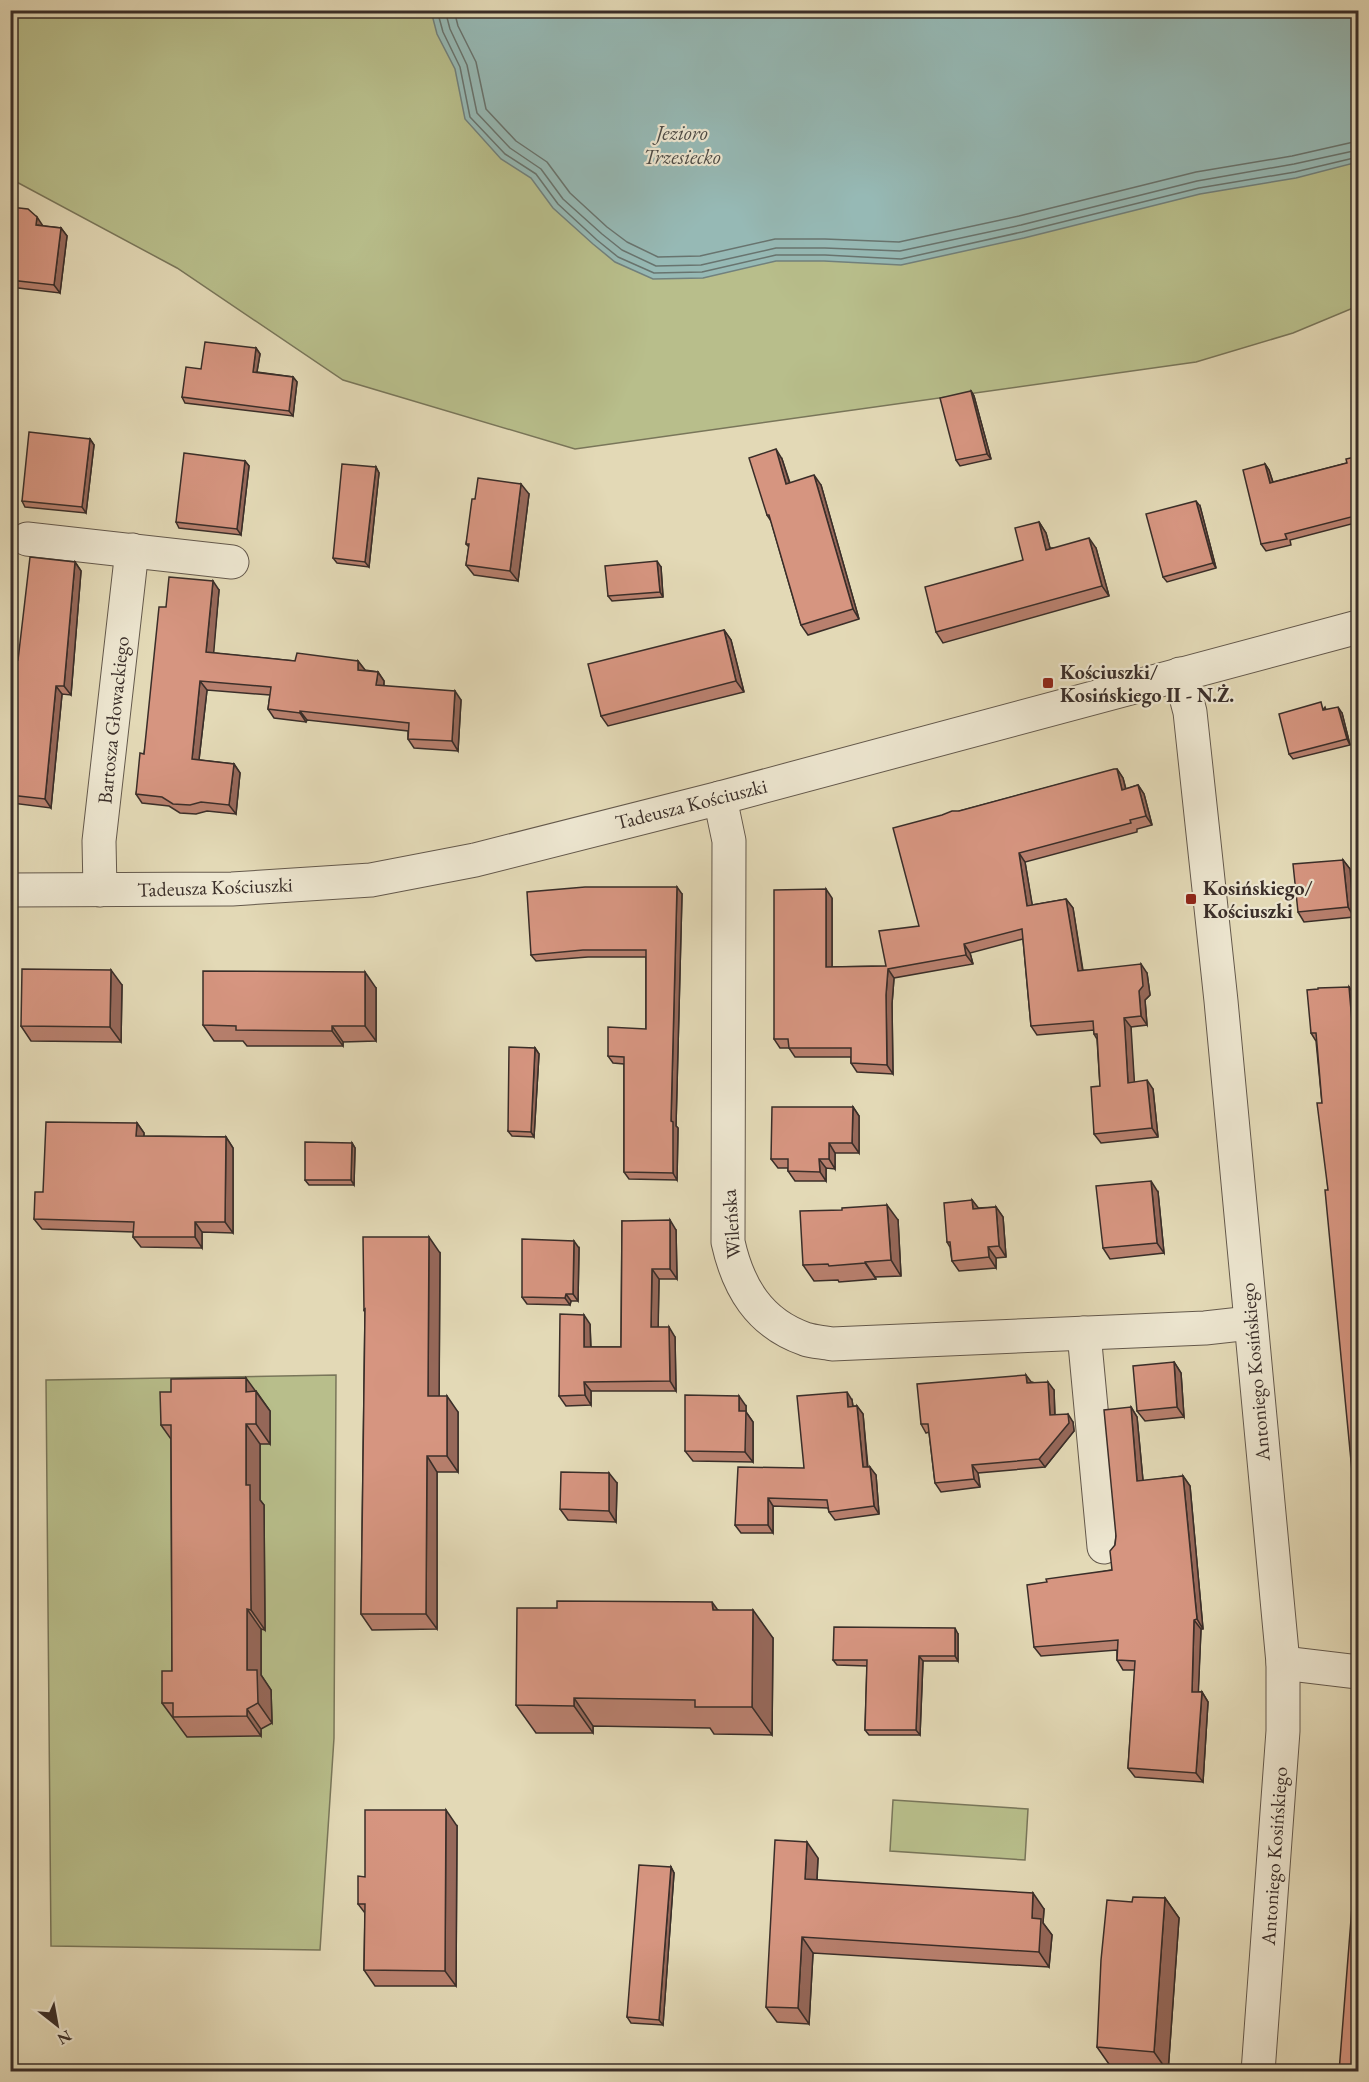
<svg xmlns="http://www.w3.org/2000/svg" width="1369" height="2082" viewBox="0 0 1369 2082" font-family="'EB Garamond',serif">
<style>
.green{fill:#b8be8b;stroke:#79765a;stroke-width:1.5}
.water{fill:#96b9b5;stroke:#71817d;stroke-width:1.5}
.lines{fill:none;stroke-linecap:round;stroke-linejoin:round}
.shore{stroke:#68746f;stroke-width:1.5}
.minor-casing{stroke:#64594c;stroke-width:35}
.tertiary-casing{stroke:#64594c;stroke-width:35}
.minor{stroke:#ede6d0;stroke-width:33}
.tertiary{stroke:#ede6d0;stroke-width:33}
.wall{fill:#b8806e;stroke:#3a2e29;stroke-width:1.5}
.shaded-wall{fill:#96685a;stroke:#3a2e29;stroke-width:1.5}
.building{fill:#d69580;stroke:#3a2e29;stroke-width:1.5}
.poi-dot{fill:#8f2418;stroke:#ede6d0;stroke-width:2}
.labels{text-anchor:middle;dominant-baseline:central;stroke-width:4.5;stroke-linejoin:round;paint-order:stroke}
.poi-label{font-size:20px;font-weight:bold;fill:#3a2e29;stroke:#ede6d0;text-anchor:start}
.street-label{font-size:20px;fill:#3a2e29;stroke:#ede6d0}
.water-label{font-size:21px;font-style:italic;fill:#4c4a45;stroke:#ede6d0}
</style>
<rect width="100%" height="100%" fill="#e3d9b6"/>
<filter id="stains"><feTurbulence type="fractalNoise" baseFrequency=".00333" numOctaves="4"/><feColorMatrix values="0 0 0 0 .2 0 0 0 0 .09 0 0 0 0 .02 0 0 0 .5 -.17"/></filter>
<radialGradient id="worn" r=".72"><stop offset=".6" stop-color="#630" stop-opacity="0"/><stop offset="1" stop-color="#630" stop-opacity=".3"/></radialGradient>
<g class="green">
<path d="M10,11H579L1358,57V306L1293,333L1196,362L575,449L343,380L177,268L11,179Z"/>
<path d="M336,1375L334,1738L320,1950L51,1946L46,1380Z"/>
<path d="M893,1800L1028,1809L1025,1860L890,1851Z"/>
</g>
<path class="water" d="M431,11H1358V162L1296,178L1200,194L1024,238L901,265L824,261H776L703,278L653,279L615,262L593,244L553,208L531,178L501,159L465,119L455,69L437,34Z"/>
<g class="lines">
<g class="shore">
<path d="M437,10L443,32L460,67L470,117L505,154L536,174L558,204L597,240L618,257L654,273L702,272L776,255H825L901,259L1022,232L1199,188L1295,172L1358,157"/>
<path d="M445,10L450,29L467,65L477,113L510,148L541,169L563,199L602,234L622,250L656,266L701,265L776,248H825L900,251L1021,225L1197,181L1294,164L1358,150"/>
<path d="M454,10L458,26L476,62L486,109L516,141L547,162L570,193L607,227L627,242L658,257L700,256L775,239H825L899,242L1019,216L1196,172L1292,156L1358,141"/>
</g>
<g class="minor-casing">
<g id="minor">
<path d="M27,539L232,562"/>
<path d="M1180,674L1190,712L1221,1001L1283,1663V1731L1258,2072"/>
<path d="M720,798L729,841L728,1242C738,1287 759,1323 805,1339C813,1342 823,1342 832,1344L1205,1328L1250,1323"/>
<path d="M100,890L99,841L132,550"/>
<path d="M1084,1333L1104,1547"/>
<path d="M1283,1663L1358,1672"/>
</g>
</g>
<g class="tertiary-casing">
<path id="tertiary" d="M10,890L232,889L371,880L475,860L720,798L1358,627"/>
</g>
<use href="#minor" class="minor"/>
<use href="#tertiary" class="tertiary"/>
</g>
<g class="wall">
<path d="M10,207L43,226L61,228L67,236L60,293L10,287Z"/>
<path d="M256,348L260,354L257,372L293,377L297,382L293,416L185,403L182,397L201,369Z"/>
<path d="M971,391L974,396L991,459L960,466L956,460Z"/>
<path d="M90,439L94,445L86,513L25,507L22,501Z"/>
<path d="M1359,456V522L1290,540L1291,545L1266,551L1261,544L1265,464L1269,470L1273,482L1347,463Z"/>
<path d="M782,459L790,483L821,485L859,619L808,635L801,625L771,521L767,515Z"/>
<path d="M245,461L249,466L241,535L179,528L176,522Z"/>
<path d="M376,467L379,473L369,567L337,563L333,558Z"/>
<path d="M529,494L518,581L474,575L466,565L469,547L466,544L475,499Z"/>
<path d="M1200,506L1216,568L1167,582L1163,577Z"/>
<path d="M1039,522L1046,533L1050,548H1096L1109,596L943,643L936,632L1023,560Z"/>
<path d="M75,562L81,571L71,695L62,694L51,808L12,803L10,808V660H18Z"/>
<path d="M661,567L663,597L612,601L608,596Z"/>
<path d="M219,590L213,653L295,661H358L365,670L378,672L384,681V686L461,700L458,751L414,748L408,739V731L307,720L306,722L274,718L268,709L270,695L207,690L199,760L234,764L240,773L236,814L207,811L196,814L180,813L169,806L142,803L136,794L144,754L166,607Z"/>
<path d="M724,630L731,640L744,692L608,726L601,716Z"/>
<path d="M1325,707L1326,710L1342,713L1350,745L1293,759L1289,754Z"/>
<path d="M1117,769L1123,778L1126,789L1138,785L1144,794L1152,825L1137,829V832L1025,862L1032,905L1066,899L1073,908L1083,970L1147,973L1150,995L1145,1000L1147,1025L1131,1027V1040L1134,1082L1153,1089L1158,1137L1101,1143L1094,1134L1100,1086L1097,1039L1094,1034V1030L1037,1035L1031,1026L1023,939L970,953L973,964L894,978L892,1004L893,1074L857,1072L851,1063V1057H795L789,1048H780L774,1039L832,898V967L886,966L919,926L959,811Z"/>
<path d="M1343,860L1350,869L1354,917L1304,922L1298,912Z"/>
<path d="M682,894L676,1126L678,1128L677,1180L629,1179L624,1172V1064L613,1063L608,1056L646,1029V957H588L536,961L531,955Z"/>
<path d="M122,985L121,1042L31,1041L21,1026Z"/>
<path d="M1349,987L1354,994L1357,1021H1359V1517L1356,1513L1328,1190L1322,1103L1316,1041L1311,1033Z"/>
<path d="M376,988V1041L343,1042V1046H247L243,1041H214L203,1025Z"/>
<path d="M535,1048L539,1054L534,1137L512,1136L508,1131Z"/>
<path d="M853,1107L859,1116V1153H835V1169L826,1168V1181H795L788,1171V1168H778L771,1159Z"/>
<path d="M137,1123L144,1133V1136L226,1137L233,1148V1233L202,1232V1248L141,1247L133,1237L134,1232L42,1229L34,1219L43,1192Z"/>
<path d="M352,1143L355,1148L354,1185H309L305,1180Z"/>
<path d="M1158,1192L1164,1253L1110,1259L1103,1248Z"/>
<path d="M972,1200L978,1208L996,1207L1003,1217L1006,1257L996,1258V1268L959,1271L952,1261L950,1247L947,1242Z"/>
<path d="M898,1220L901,1276L875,1277L876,1279L839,1282L838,1280L814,1281L803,1265Z"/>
<path d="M622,1221L676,1230L677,1279H659L658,1327L675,1337L676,1391H591V1405L566,1406L559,1396L590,1324L591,1347H621Z"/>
<path d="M579,1248L578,1301H571L570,1305L527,1304L522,1297Z"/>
<path d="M440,1253L439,1396L458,1412V1472H437V1629L372,1630L361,1614L365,1312L364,1310Z"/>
<path d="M1174,1362L1181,1373L1184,1417L1145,1421L1137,1411Z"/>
<path d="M1032,1382L1054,1390L1055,1415L1073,1422L1074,1431L1045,1467L978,1473L980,1487L941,1492L935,1483L929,1432L926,1433L921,1424Z"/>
<path d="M256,1391L270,1411V1444H260V1500L264,1505L265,1630L261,1629V1675L271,1690L272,1723L261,1729V1736L187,1737L162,1703L172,1671L171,1439L161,1425L171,1392Z"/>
<path d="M852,1400L853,1406H857L863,1414L868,1467L876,1475L879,1514L835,1520L829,1512L828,1508L773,1506V1533H741L735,1525L804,1468Z"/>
<path d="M746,1406V1412L753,1422V1462L693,1461L685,1451Z"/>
<path d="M1131,1407L1137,1417L1143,1481L1183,1476L1190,1486L1203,1629H1201L1198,1692H1202L1208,1702L1203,1782L1135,1777L1128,1768L1135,1670H1123L1117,1660V1650L1041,1656L1034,1647L1047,1582L1112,1570Z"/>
<path d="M617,1483L616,1522L568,1520L560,1509Z"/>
<path d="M718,1610L773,1638L772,1735L714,1734L710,1728L593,1726V1733H536L516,1705Z"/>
<path d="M958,1634V1661H923L920,1735H869L865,1730L867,1666L837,1665L833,1660Z"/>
<path d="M457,1826L456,1986H375L364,1970L365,1913L358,1904Z"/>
<path d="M818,1858L817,1880L1044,1909L1043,1923L1052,1935L1049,1967L813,1953L809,2024L777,2022L766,2007Z"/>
<path d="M671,1867L674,1873L663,2025L631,2023L627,2017Z"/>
<path d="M1165,1898L1179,1918L1168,2072L1111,2067L1097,2047L1132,1902Z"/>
</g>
<g class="shaded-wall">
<path d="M37,217L43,226L36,225Z"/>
<path d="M61,228L67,236L60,293L54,285Z"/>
<path d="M256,348L260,354L256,377L253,372Z"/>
<path d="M293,377L297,382L293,416L289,411Z"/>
<path d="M971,391L974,396L991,459L987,454Z"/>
<path d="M90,439L94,445L86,513L82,507Z"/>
<path d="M776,449L782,459L793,494L786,484Z"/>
<path d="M245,461L249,466L241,535L237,529Z"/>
<path d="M1265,464L1269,470L1275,489L1270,483Z"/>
<path d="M376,467L379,473L369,567L365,562Z"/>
<path d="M814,475L821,485L859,619L853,609Z"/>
<path d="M521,484L529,494L518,581L510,571Z"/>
<path d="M1196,501L1200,506L1216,568L1213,563Z"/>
<path d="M1039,522L1046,533L1053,560L1046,550Z"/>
<path d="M1089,538L1096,548L1109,596L1102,586Z"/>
<path d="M657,561L661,567L663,597L660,592Z"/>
<path d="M75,562L81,571L71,695L64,686Z"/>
<path d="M213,581L219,590L213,661L206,652Z"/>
<path d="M724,630L731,640L744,692L736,681Z"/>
<path d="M358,661L365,670L364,679L358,670Z"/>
<path d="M378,672L384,681L383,694L376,685Z"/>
<path d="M200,681L207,690L198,768L192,759Z"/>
<path d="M56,686L62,694L51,808L45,799Z"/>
<path d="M455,691L461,700L458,751L452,741Z"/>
<path d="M1338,707L1342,713L1350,745L1347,739Z"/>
<path d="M300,711L307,720L306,722L300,713Z"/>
<path d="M234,764L240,773L236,814L229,805Z"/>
<path d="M1117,769L1123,778L1128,799L1122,790Z"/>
<path d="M1138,785L1144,794L1152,825L1146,816Z"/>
<path d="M1019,853L1025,862L1034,915L1027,906Z"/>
<path d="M1343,860L1350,869L1354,917L1348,907Z"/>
<path d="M677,887L682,894L676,1126L678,1128L677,1180L673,1173L671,1121Z"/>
<path d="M826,889L832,898V976L826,967Z"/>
<path d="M1066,899L1073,908L1084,980L1078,971Z"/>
<path d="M964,944L970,953L973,964L966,955Z"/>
<path d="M1141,964L1147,973L1150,995L1145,1000L1147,1025L1141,1016L1139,991Z"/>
<path d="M888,969L894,978L892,1004L893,1074L887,1065L886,995Z"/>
<path d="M111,970L122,985L121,1042L110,1027Z"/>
<path d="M365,972L376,988V1041L365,1026Z"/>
<path d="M1349,987L1354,994L1357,1029L1352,1022Z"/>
<path d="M1124,1018L1131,1027L1135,1092L1128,1083Z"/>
<path d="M332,1026L343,1042V1046L332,1031Z"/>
<path d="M535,1048L539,1054L534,1137L531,1132Z"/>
<path d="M1147,1080L1153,1089L1158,1137L1152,1128Z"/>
<path d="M853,1107L859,1116V1153L852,1143Z"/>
<path d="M137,1123L144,1133L143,1146L136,1136Z"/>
<path d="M226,1137L233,1148V1233L225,1222Z"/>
<path d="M352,1143L355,1148L354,1185L351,1180Z"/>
<path d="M829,1143L835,1153V1169L829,1159Z"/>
<path d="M819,1159L826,1168V1181L820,1172Z"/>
<path d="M1151,1181L1158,1192L1164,1253L1157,1243Z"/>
<path d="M972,1200L980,1210L973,1209Z"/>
<path d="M887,1205L898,1220L901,1276L891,1260Z"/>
<path d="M996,1207L1003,1217L1006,1257L999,1246Z"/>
<path d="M670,1220L676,1230L677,1279L670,1269Z"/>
<path d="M195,1222L202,1232V1248L195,1237Z"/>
<path d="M429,1237L440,1253L439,1412L428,1396Z"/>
<path d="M574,1241L579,1248L578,1301L573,1294Z"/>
<path d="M988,1247L996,1258V1268L989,1257Z"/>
<path d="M865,1262L875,1277L876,1279L865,1263Z"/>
<path d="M652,1269L659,1279L658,1336L651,1327Z"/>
<path d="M566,1294L571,1301L570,1305L565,1298Z"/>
<path d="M584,1315L590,1324L591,1357L584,1347Z"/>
<path d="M669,1327L675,1337L676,1391L670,1381Z"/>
<path d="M1174,1362L1181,1373L1184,1417L1177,1407Z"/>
<path d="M1026,1375L1032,1383H1027Z"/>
<path d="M246,1378L270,1411V1444L256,1424L246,1392Z"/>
<path d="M584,1382L591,1391V1405L585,1395Z"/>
<path d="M1048,1382L1054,1390L1055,1423L1050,1415Z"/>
<path d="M847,1392L852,1400L854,1415L848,1407Z"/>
<path d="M447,1396L458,1412V1472L447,1456Z"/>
<path d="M739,1396L746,1406V1412L753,1422V1462L745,1452L739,1411Z"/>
<path d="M857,1406L863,1414L868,1475L863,1467Z"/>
<path d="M1131,1407L1137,1417L1144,1491L1137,1481Z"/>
<path d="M1068,1414L1073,1422L1074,1431L1045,1467L1039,1459Z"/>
<path d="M246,1424L260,1444V1500L264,1505L265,1630L251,1610L246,1485Z"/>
<path d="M427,1456L437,1472V1629L426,1614Z"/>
<path d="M972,1465L978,1473L980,1487L974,1479Z"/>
<path d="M870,1467L876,1475L879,1514L874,1506Z"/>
<path d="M609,1473L617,1483L616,1522L609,1511Z"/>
<path d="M1183,1476L1190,1486L1203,1629L1197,1619Z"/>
<path d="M768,1498L773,1506V1533L768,1525Z"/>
<path d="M712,1602L732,1630L713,1610Z"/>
<path d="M247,1609L261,1629V1675L271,1690L272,1723L258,1703L247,1670Z"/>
<path d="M753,1610L773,1638L772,1735L752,1707Z"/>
<path d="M1194,1620L1201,1629L1198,1701L1192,1692Z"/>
<path d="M955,1628L958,1634V1661L955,1656Z"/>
<path d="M919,1656L923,1661L920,1735L916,1730Z"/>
<path d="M1202,1692L1208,1702L1203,1782L1196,1773Z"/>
<path d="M574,1698L593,1726V1733L574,1706Z"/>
<path d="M247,1709L261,1729V1736L247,1716Z"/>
<path d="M446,1810L457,1826L456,1986L445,1971Z"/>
<path d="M807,1842L818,1858L816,1895L805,1879Z"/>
<path d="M671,1867L674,1873L663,2025L659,2020Z"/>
<path d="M1033,1893L1044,1909L1043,1923L1052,1935L1049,1967L1039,1952L1032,1918Z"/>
<path d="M1165,1898L1179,1918L1168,2072L1154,2052Z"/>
<path d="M802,1937L813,1953L809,2024L798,2008Z"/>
</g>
<g class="building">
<path d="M10,207L28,209L37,217L36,225L61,228L54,285L10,280Z"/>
<path d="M205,342L256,348L253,372L293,377L289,411L182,397L186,367L201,369Z"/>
<path d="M971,391L987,454L956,460L940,398Z"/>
<path d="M29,432L90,439L82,507L22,501Z"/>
<path d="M776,449L786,484L814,475L853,609L801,625L769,515H767L749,458Z"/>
<path d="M184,453L245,461L237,529L176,522Z"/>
<path d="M1359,456V515L1285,534L1287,539L1261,544L1243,470L1265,464L1270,483L1347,463L1346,459Z"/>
<path d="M342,464L376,467L365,562L333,558Z"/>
<path d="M478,478L521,484L510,571L466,565L469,544H466L472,499H475Z"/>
<path d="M1196,501L1213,563L1163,577L1146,514Z"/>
<path d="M1039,522L1046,550L1089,538L1102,586L936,632L925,587L1023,560L1015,528Z"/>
<path d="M30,557L75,562L64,686H56L45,799L10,795V660H18Z"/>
<path d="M657,561L660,592L608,596L605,566Z"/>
<path d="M169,577L213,581L206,652L295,661L297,653L358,661V670L378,672L376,685L455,691L452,741L408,739L409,723L300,711V713L268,709L271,687L200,681L192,759L234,764L229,805L201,802L190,805L173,804L162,797L136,794L140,753L144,754L159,607H166Z"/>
<path d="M724,630L736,681L601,716L588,664Z"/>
<path d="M1321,702L1323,710L1338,707L1347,739L1289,754L1279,714Z"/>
<path d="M1114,769H1117L1122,790L1138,785L1146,816L1130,820L1131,823L1019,853L1027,906L1066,899L1078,971L1141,964L1143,986L1139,991L1141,1016L1124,1018L1125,1031L1128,1083L1147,1080L1152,1128L1094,1134L1091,1087L1100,1086L1097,1034H1094L1093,1021L1031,1026L1022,929L964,944L966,955L888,969L886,995L887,1065L851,1063V1048H789L788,1039H774V890L826,889V967L886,966L879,931L919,926L893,828L942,815L952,811H959Z"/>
<path d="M1343,860L1348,907L1298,912L1293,864Z"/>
<path d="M585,887H677L671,1121L673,1122V1173L624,1172V1057L608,1056V1027L646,1029V950H583L531,955L527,892Z"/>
<path d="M22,969L111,970L110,1027L21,1026Z"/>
<path d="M203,971L365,972V1026H332V1031L236,1030V1026L203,1025Z"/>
<path d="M1349,987L1352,1022L1359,1021V1106H1358L1359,1115V1513H1356L1325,1190H1328L1317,1103H1322L1316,1033H1311L1307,990L1318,989V988Z"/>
<path d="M509,1047L535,1048L531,1132L508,1131Z"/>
<path d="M772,1107H853L852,1143H829V1159H819L820,1172L788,1171V1159H771Z"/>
<path d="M46,1122L137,1123L136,1136L226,1137L225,1222H195V1237H133L134,1222L34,1219L35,1192H43Z"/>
<path d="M305,1142L352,1143L351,1180H305Z"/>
<path d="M1151,1181L1157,1243L1103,1248L1096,1186Z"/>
<path d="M972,1200L973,1209L996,1207L999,1246L988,1247L989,1257L952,1261L950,1242H947L944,1203Z"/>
<path d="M887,1205L891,1260L865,1262V1263L829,1266L828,1264L803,1265L800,1211L842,1210V1208Z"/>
<path d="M670,1220V1269H652L651,1327H669L670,1381L584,1382L585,1395L559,1396L560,1314L584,1315V1347H621L622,1221Z"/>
<path d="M363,1237H429L428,1396H447V1456H427L426,1614H361L365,1309L364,1310Z"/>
<path d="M522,1239L574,1241L573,1294H566L565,1298L522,1297Z"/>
<path d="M1174,1362L1177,1407L1137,1411L1133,1366Z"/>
<path d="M1026,1375L1027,1383L1048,1382L1050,1415L1068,1414L1069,1423L1039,1459L972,1465L974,1479L935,1483L928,1424H921L917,1384Z"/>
<path d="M246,1378V1392L256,1391V1424H246V1485H250L251,1610L247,1609V1670H257L258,1703L247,1709V1716L173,1717V1703H162V1671H172L171,1425H161L160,1392H171V1379Z"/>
<path d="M847,1392L848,1407L857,1406L863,1467H870L874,1506L829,1512L827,1500L768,1498V1525H735L738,1467L804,1468L797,1396Z"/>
<path d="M685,1395L739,1396V1411H746L745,1452L685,1451Z"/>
<path d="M1131,1407L1137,1481L1183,1476L1197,1619L1194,1620L1192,1692H1202L1196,1773L1128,1768L1135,1661L1117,1660L1118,1640L1034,1647L1027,1585L1047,1582L1046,1579L1112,1570L1110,1551L1115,1545L1116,1536L1104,1410Z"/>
<path d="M561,1472L609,1473V1511L560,1509Z"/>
<path d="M557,1601L712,1602L713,1610H753L752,1707H695V1700L574,1698V1706L516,1705L517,1608H557Z"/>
<path d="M834,1627L955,1628V1656H919L916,1730H865L867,1660H833Z"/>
<path d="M365,1810H446L445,1971L364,1970L365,1904H358V1876L365,1877Z"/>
<path d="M1359,1818V2072H1339Z"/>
<path d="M775,1840L807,1842L805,1879L1033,1893L1032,1918L1041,1919L1039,1952L802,1937L798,2008L766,2007Z"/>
<path d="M639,1865L671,1867L659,2020L627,2017Z"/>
<path d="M1133,1897L1165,1898L1154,2052L1097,2047L1101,1960L1107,1900L1132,1902Z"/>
</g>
<g class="poi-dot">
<rect x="1042" y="677" width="12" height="12" rx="3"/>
<rect x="1185" y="893" width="12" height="12" rx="3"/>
</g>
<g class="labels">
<g class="poi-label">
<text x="1060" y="672">Kościuszki/<tspan x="1060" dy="23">Kosińskiego II - N.Ż.</tspan></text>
<text x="1203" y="888">Kosińskiego/<tspan x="1203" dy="23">Kościuszki</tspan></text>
</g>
<g class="street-label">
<text transform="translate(113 720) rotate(-84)">Bartosza Głowackiego</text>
<text transform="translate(691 804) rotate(-14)">Tadeusza Kościuszki</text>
<text transform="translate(215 887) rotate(-2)">Tadeusza Kościuszki</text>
<text transform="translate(731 1224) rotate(-94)">Wileńska</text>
<text transform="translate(1255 1372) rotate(-95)">Antoniego Kosińskiego</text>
<text transform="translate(1274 1856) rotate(-86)">Antoniego Kosińskiego</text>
</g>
<g class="water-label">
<text x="682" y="132">Jezioro<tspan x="682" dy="24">Trzesiecko</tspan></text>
</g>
</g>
<rect width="1369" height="2082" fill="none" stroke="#e3d9b6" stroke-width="36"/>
<rect x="12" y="12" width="1345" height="2058" fill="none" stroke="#3a2e29" stroke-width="3"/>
<rect x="18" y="18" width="1333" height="2046" fill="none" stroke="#3a2e29" stroke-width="1.5"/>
<g transform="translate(57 2025) rotate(149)" stroke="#ede6d0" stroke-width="4.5" paint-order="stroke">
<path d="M0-4.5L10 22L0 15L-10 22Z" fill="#3a2e29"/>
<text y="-9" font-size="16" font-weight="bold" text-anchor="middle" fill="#3a2e29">N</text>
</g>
<rect width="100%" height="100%" filter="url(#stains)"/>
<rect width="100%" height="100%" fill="url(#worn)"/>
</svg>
